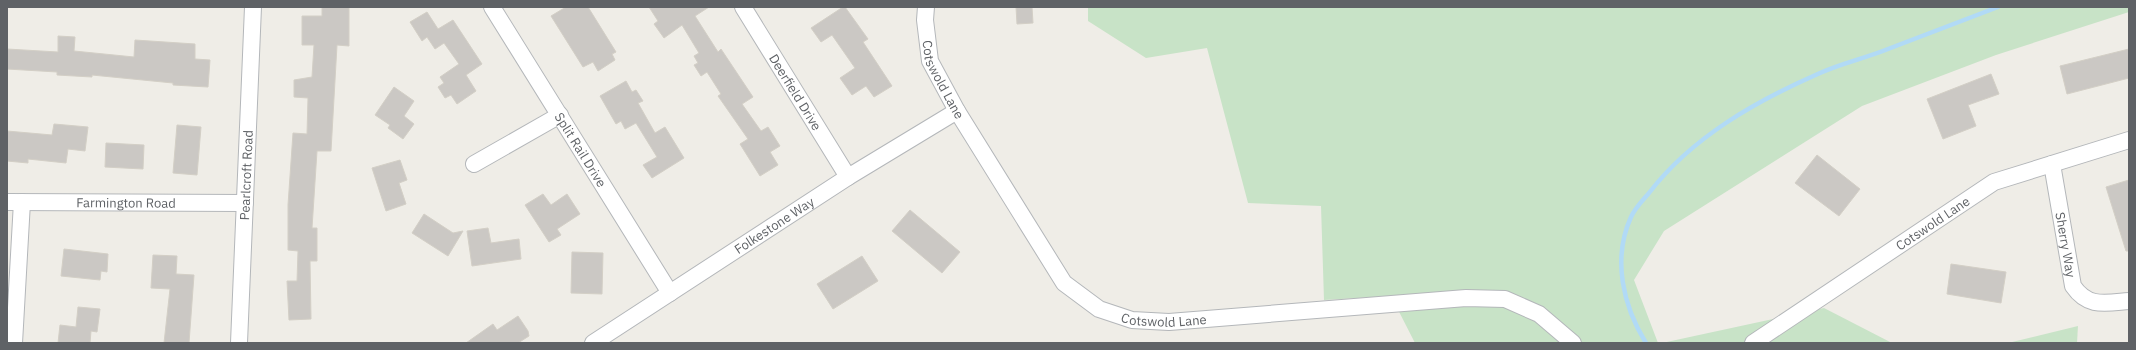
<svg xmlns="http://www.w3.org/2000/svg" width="2136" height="350" viewBox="0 0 2136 350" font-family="'IBM Plex Sans',sans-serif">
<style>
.green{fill:#c8e3c7}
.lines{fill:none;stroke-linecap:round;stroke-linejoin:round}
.stream{stroke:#b1daf6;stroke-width:4.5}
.building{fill:#cbc8c4;stroke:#d3cfc6}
.minor-casing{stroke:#b4b7ba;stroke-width:18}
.minor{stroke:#fff;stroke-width:16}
.labels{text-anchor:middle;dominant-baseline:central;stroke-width:4;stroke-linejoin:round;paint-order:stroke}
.street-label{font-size:13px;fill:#5f6266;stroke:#fff}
</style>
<rect width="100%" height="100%" fill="#efede7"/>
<g class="green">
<path d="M1088,7H2129V12L1996,55L1862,106L1664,231L1634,280L1658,343H1415L1391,296L1324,300L1321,206L1248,203L1207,48L1146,58L1088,21Z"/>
<path d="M1824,308L1892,343H1662Z"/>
<path d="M2078,326L2077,343H2008Z"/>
</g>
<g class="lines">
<path class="stream" d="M1646,343C1623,306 1612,259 1631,217C1635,208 1643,200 1649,193C1692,137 1756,101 1820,73C1842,63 1866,58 1888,49C1925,35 1961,21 1998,7"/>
</g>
<g class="building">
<path d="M322,7H349V46L337,45L331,151H317L312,228H317V261H310L311,319L289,320L287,281H297L298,251L288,250V205L293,133L307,134L308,98L294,97V80L312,77L314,45H302V16H322Z"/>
<path d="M566,7H588L616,52L612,54L615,60L598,71L593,62L583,67L551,16Z"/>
<path d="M649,7H709L695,16L718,52L721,49L753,97L742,104L761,131L768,127L780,146L770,152L778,165L760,176L740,144L748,139L718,96L721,94L707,72L701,76L694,65L698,63L694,56L699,53L682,25L664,38L654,24L658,21Z"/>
<path d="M843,7H845L868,39L863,42L892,86L874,97L866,86L852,95L840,78L855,68L832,35L821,42L811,28Z"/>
<path d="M1016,7H1032L1033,23L1017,24Z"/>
<path d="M427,12L438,29L453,20L482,64L466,75L476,91L457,104L451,95L445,98L438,87L444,83L440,77L459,64L444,43L435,49L427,37L422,41L410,22Z"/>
<path d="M58,36L75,37L74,51L134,57L135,40L195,44V59L210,60L208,87L173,85V83L92,75V77L57,75V72L7,69V49L58,52Z"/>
<path d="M2129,49V78L2067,94L2060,66Z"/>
<path d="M1991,74L1999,94L1968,105L1976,126L1943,139L1927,99Z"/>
<path d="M626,81L632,92L636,90L643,101L638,103L655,133L665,127L684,158L652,178L643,165L657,157L636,123L625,129L621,121L616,124L600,96Z"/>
<path d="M394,87L414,101L404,116L414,124L403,139L388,128L390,125L375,115Z"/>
<path d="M54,124L88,127L85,151L68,149L66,163L28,159V163L7,161V131L52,135Z"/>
<path d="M177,125L201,127L197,175L173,173Z"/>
<path d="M106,143L144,145L143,169L105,167Z"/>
<path d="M1817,155L1860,189L1839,216L1795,183Z"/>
<path d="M400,160L407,180L399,183L406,204L386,211L372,168Z"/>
<path d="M2129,180V251H2126L2106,187Z"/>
<path d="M543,194L551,205L567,194L580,214L557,229L561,235L549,242L525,205Z"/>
<path d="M910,210L960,252L942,273L892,231Z"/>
<path d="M424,214L453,233L463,231L448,256L412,233Z"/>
<path d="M488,228L491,243L519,239L521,259L472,266L467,231Z"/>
<path d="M64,249L108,254L107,272L101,271L100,280L61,276Z"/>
<path d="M572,252L603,253L602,294L571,293Z"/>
<path d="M153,255L177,256L176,274L194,275L189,343H164L170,289L151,288Z"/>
<path d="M862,256L878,281L833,309L817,284Z"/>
<path d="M1951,264L2006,272L2001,303L1947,294Z"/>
<path d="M78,307L100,309L97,332L91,331L90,343H58L60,325L76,327Z"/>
<path d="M518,316L528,331L529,336L518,343H466L493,324L497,330Z"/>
</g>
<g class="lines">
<g class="minor-casing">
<g id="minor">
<path id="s1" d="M492,7L670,293"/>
<path id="s2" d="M743,7L848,177"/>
<path id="s3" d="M926,7L925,20L930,61L957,111L1064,283L1099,309L1132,320L1169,322L1466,298L1505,299L1539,314L1573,343"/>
<path d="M474,164L560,115"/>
<path id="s4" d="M2052,164L2073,286C2088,308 2105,303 2129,301"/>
<path id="s5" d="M7,202L245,203"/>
<path d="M14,343L22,202"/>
<path id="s6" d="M239,343L253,7"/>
<path id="s7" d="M593,343L848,177L957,111"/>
<path id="s8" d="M1753,343L1994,182L2129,140"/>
</g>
</g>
<use href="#minor" class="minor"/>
</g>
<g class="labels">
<g class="street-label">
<text stroke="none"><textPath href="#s3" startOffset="76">Cotswold Lane</textPath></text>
<text stroke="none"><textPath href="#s2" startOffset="100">Deerfield Drive</textPath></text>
<text stroke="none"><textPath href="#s1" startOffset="168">Split Rail Drive</textPath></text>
<text stroke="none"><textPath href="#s6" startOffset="168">Pearlcroft Road</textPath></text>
<text stroke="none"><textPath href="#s5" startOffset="119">Farmington Road</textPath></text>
<text stroke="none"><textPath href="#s8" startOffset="216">Cotswold Lane</textPath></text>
<text stroke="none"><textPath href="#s7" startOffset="216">Folkestone Way</textPath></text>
<text stroke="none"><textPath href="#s4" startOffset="82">Sherry Way</textPath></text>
<text stroke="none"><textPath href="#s3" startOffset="424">Cotswold Lane</textPath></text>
</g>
</g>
<rect width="2136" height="350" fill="none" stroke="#5f6266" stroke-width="16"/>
</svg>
